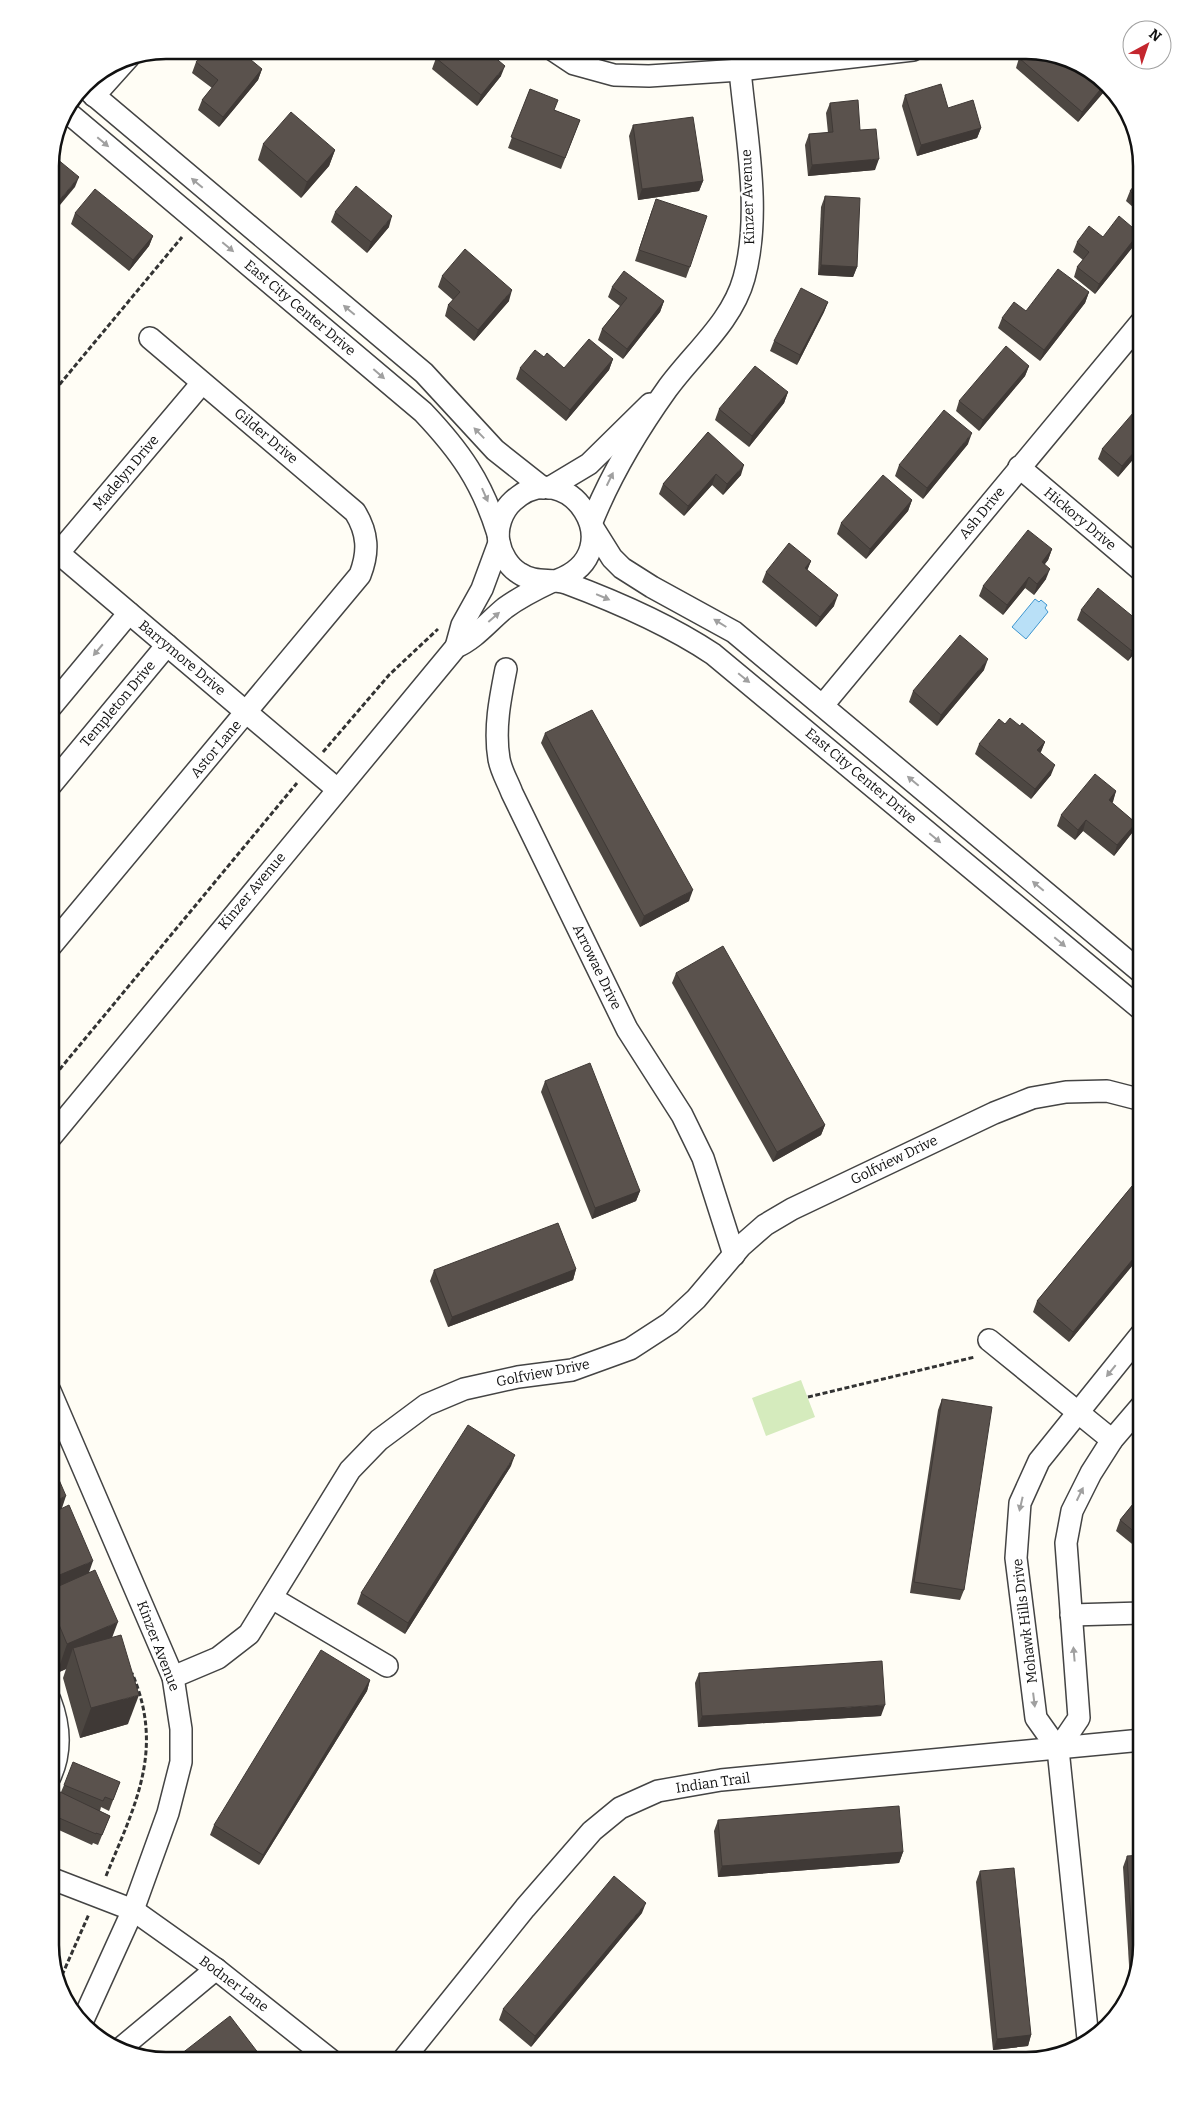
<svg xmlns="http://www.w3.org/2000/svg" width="1192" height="2111" viewBox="0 0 1192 2111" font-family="Bitter,serif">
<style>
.green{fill:#d5ebbd}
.water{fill:#b9e0f7;stroke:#3f96cf}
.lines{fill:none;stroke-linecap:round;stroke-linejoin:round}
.minor-casing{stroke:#444;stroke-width:24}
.path{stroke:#333;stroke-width:3;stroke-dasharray:5 2.5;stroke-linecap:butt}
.minor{stroke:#fff;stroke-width:21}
.wall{fill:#4d4742}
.shaded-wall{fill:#3f3936}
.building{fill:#5a524d;stroke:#3f3936}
.oneway{fill:#a0a0a0}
.labels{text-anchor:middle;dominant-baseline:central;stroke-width:5;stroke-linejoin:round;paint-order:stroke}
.street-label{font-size:14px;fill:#111;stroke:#fff}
.rim{fill:none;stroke:#111;stroke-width:2.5}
</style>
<rect width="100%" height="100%" fill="#fffdf5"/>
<path class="green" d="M801,1380L815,1417L766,1436L752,1398Z"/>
<path class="water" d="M1035,599L1039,602L1041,600L1047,605L1045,608L1048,612L1026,639L1012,627Z"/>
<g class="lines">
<g class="minor-casing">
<g id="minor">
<path d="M553,50L574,64L614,75L649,76L740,70L913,50"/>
<path d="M83,86L424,373L495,450L543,488"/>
<path d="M94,96L129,57"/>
<path d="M66,111L423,412C460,451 482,482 498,534"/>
<path d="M1019,467L1142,571"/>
<path d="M549,488L589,464L650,404"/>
<path d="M591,524C610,476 637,431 667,389C693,353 732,322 744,278C762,213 746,136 740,70"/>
<path d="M592,526L612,558L622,568L652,587L734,632L1142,973"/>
<path d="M50,546L337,789"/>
<path d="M50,563L202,383"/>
<path d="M558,580C634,551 567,451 513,501C502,511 496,528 499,542C501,554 509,567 519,573C535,584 550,578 566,583C617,602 668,624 713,654L1142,1010"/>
<path d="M456,647L462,625L482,589L499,543"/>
<path d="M506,669C500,699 494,729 499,759C501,771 508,782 512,793L627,1029L682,1115L703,1158L734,1255"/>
<path d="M823,705L1142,321"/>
<path d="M50,708L129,613"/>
<path d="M50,786L167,645"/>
<path d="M50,947L360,575C369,552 368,533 355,512L150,338"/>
<path d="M50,1138L456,647C475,639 489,621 505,608C520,597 536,589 553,581"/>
<path d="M989,1340L1112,1440"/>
<path d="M50,1391L173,1677L181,1729V1762L168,1813L133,1910L83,2020"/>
<path d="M272,1598L387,1666"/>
<path d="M1071,1615L1142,1613"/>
<path d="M173,1677L218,1658L249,1634L350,1470L379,1440L426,1405L464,1389L518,1377L572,1370L630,1349L670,1323L696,1299L741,1246L765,1225L792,1209L994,1113L1032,1098L1066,1092L1107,1091L1142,1100"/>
<path d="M1058,1749L1079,1718L1066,1543L1072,1511L1091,1473L1112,1440L1142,1405"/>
<path d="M50,1777C62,1751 60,1726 50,1700"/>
<path d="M50,1878L133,1910L216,1969L332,2061"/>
<path d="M1088,2039L1058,1749L1036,1718L1016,1558L1020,1503L1039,1461L1142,1333"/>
<path d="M121,2048L216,1969"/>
<path d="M402,2061L525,1908L592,1831L620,1808L658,1791L721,1780L1142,1740"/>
</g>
</g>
<g class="path">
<path d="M50,396L182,237"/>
<path d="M323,752L389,675L438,629"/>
<path d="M50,1081L297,783"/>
<path d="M808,1397L975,1357"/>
<path d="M106,1876C135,1805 165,1750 132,1673"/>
<path d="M59,1982L89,1914"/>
</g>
<use href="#minor" class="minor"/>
</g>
<g class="wall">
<path d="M248,50H263L257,57Z"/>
<path d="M436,58L501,76L477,106L432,69Z"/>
<path d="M1019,58L1091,70L1105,87L1103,93L1078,122L1016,68Z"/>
<path d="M196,62L262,69L258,80L219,127L198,110L202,100L212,88L192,73Z"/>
<path d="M530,89L554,110L580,120L561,169L508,148Z"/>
<path d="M905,95L948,108L981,128L977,138L917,156L902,106Z"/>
<path d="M830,103L860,130L875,170L808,176L805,145L809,134L828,133L826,113Z"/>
<path d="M633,125L703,181L699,191L638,200L629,136Z"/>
<path d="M263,144L335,150L329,166L301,198L258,160Z"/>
<path d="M1142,176V215L1126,201L1130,191Z"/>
<path d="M825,196L857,267L853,277L818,275L821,207Z"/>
<path d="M652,210L690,267L686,278L635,261Z"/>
<path d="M335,212L389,227L367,253L331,222Z"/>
<path d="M75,213L153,236L149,246L129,271L71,224Z"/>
<path d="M1139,233L1136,243L1095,294L1074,277L1077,267L1083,260L1073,252L1077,242L1103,237Z"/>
<path d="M442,276L509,301L474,341L445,316L448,305L453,300L438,287Z"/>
<path d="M612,287L664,301L660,312L623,359L598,340L602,329L620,306L608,297Z"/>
<path d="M1089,292L1085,303L1040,361L998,328L1002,318Z"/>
<path d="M828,302L824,312L797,365L770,351L774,341Z"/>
<path d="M544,357L564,368L613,359L609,370L566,421L516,379L520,368Z"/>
<path d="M1029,366L1025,376L979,431L956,411L959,401Z"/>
<path d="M788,392L784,403L749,447L715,420L719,409Z"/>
<path d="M1142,406V449L1118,477L1098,459L1102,449Z"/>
<path d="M708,432L741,475L723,495L712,485L684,516L659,494L663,484Z"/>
<path d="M968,444L923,499L895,476L899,465Z"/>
<path d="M912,500L908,511L866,559L837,534L841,523Z"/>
<path d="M1052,549L1048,560L1045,564L1046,579L1034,595L1025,588L1003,615L979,596L983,586Z"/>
<path d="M811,561L807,570L834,606L816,627L762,582L766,572Z"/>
<path d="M1081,610L1142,624V644L1128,661L1077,620Z"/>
<path d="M984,670L937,726L909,702L913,691Z"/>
<path d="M1005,724L1020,726L1045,742L1040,753L1051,775L1031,799L975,754L979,744Z"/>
<path d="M545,733L689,901L640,927L541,743Z"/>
<path d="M1116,791L1112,803L1136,823L1132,833L1114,856L1083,831L1075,840L1057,826L1061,815Z"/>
<path d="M1142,864V887L1134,880L1137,870Z"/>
<path d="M676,973L825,1125L821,1135L773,1162L672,983Z"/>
<path d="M545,1081L640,1191L636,1201L592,1219L541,1092Z"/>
<path d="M1142,1174V1254L1069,1342L1033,1312L1037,1301Z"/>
<path d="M576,1269L573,1280L448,1327L430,1281L434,1270Z"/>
<path d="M942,1399L964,1590L960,1600L910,1593L938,1410Z"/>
<path d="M50,1459L62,1508L89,1573L112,1637L128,1724L80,1738L63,1678L66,1669L57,1673L50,1657Z"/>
<path d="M511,1466L405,1634L357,1604L361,1593Z"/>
<path d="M1142,1493V1552L1116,1531L1120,1520Z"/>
<path d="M699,1673L881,1716L698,1727L695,1683Z"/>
<path d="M370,1680L367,1691L259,1865L210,1835L214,1825Z"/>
<path d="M120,1782L109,1811L101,1807L100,1811L110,1816L98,1845L93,1843L92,1845L50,1826V1804L61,1792L64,1785Z"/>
<path d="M718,1820L903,1852L899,1863L718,1877L714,1831Z"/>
<path d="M1127,1856L1142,1945L1131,1981H1130L1123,1867Z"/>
<path d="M980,1871L1031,2035L1028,2046L993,2050L976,1882Z"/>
<path d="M642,1913L531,2047L499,2020L503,2009Z"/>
</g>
<g class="shaded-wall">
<path d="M259,50H263L257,57Z"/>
<path d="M505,66L501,76L477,106L481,95Z"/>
<path d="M262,69L258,80L219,127L223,117Z"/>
<path d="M1104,85L1105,87L1103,93L1078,122L1082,112Z"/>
<path d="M981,128L977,138L917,156L921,145Z"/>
<path d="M335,150L329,166L301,198L307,182Z"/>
<path d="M879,159L875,170L808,176L812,165Z"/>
<path d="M79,177L75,187L50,217L51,210Z"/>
<path d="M703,181L699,191L638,200L642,189Z"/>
<path d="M392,216L389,227L367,253L371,242Z"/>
<path d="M1139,233L1136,243L1095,294L1099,284Z"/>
<path d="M153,236L149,246L129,271L133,260Z"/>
<path d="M821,265L857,267L853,277L818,275Z"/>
<path d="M512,290L509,301L474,341L478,330Z"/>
<path d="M1089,292L1085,303L1040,361L1044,350Z"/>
<path d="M664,301L660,312L623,359L627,349Z"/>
<path d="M828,302L824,312L797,365L800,355Z"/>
<path d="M613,359L609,370L566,421L570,410Z"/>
<path d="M1029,366L1025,376L979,431L983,420Z"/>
<path d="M788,392L784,403L749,447L752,436Z"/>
<path d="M972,433L968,444L923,499L927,488Z"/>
<path d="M1142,443V449L1118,477L1122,466Z"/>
<path d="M744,465L741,475L723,495L727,484Z"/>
<path d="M716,474L712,485L684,516L688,506Z"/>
<path d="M912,500L908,511L866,559L870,549Z"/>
<path d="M1052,549L1048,560L1038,572L1042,562Z"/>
<path d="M811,561L807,571L805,568Z"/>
<path d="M1050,569L1046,579L1034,595L1037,584Z"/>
<path d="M1029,577L1025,588L1003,615L1007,605Z"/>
<path d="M838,595L834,606L816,627L820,617Z"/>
<path d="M1142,638V644L1128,661L1132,651Z"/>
<path d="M988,659L984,670L937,726L941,715Z"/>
<path d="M1045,742L1041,752L1034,761L1037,750Z"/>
<path d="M1055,765L1051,775L1031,799L1035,789Z"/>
<path d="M1116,791L1113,802L1105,811L1109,800Z"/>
<path d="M1086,820L1083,831L1075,840L1078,830Z"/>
<path d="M1136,823L1132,833L1114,856L1117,845Z"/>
<path d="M693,890L689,901L640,927L644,916Z"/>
<path d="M825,1125L821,1135L773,1162L777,1152Z"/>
<path d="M640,1191L636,1201L592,1219L595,1208Z"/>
<path d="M1142,1248V1254L1069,1342L1073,1332Z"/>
<path d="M576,1269L573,1280L448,1327L452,1317Z"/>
<path d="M515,1455L511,1466L405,1634L408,1623Z"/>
<path d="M66,1496L56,1526L50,1528V1503Z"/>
<path d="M93,1561L83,1590L50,1604V1579Z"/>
<path d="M118,1622L107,1651L73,1648L66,1669L57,1673L67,1644Z"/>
<path d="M370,1680L367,1691L259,1865L263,1855Z"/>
<path d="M139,1695L128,1724L80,1738L91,1708Z"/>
<path d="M885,1705L881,1716L698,1727L702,1716Z"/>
<path d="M903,1852L899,1863L718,1877L722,1866Z"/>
<path d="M646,1903L642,1913L531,2047L535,2036Z"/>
<path d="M1031,2035L1028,2046L993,2050L997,2039Z"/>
<path d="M259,2054L256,2061H249Z"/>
</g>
<g class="building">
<path d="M206,50H239L262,69L223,117L202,100L218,80L196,62Z"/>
<path d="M443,50H486L505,66L481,95L436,58Z"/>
<path d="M1026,50H1034L1091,70L1104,85L1082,112L1019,58Z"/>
<path d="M941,84L948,108L973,100L981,128L921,145L905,95Z"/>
<path d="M530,89L558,100L554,110L580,120L565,158L511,137Z"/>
<path d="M858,100L860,130L876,129L879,159L812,165L809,134L833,132L830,103Z"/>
<path d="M291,112L335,150L307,182L263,144Z"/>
<path d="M693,117L703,181L642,189L633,125Z"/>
<path d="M51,154L79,177L51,210L50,209V159Z"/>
<path d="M1142,176V202L1130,191Z"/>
<path d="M356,186L392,216L371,242L335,212Z"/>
<path d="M95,189L153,236L133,260L75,213Z"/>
<path d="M825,196L860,198L857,267L821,265Z"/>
<path d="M656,199L707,216L690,267L639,250Z"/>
<path d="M1119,216L1139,233L1099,284L1077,267L1089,252L1077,242L1089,226L1103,237Z"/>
<path d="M465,249L512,290L478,330L448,305L460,292L442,276Z"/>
<path d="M1058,269L1089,292L1044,350L1002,318L1014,302L1026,311Z"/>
<path d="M624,271L664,301L627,349L602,329L627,298L612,287Z"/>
<path d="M801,288L828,302L800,355L774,341Z"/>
<path d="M589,339L613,359L570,410L520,368L535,350L544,357L547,353L564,368Z"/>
<path d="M1006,346L1029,366L983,420L959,401Z"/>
<path d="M755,366L788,392L752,436L719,409Z"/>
<path d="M1140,405L1142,406V443L1122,466L1102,449Z"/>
<path d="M944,410L972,433L927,488L899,465Z"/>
<path d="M708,432L744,465L727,484L716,474L688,506L663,484Z"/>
<path d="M883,475L912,500L870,549L841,523Z"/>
<path d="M1028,530L1052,549L1042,562L1050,569L1037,584L1029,577L1007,605L983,586Z"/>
<path d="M789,543L811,561L805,568L838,595L820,617L766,572Z"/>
<path d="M1098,588L1142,624V638L1132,651L1081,610Z"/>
<path d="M960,635L988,659L941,715L913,691Z"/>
<path d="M592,710L693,890L644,916L545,733Z"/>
<path d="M1010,718L1020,726L1022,723L1045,742L1037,750L1055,765L1035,789L979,744L999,719L1005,724Z"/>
<path d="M1095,774L1116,791L1109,800L1136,823L1117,845L1086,820L1078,830L1061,815Z"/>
<path d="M1142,864V873L1137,870Z"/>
<path d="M723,946L825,1125L777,1152L676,973Z"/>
<path d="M590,1063L640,1191L595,1208L545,1081Z"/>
<path d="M1142,1174V1248L1073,1332L1037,1301Z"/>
<path d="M558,1223L576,1269L452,1317L434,1270Z"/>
<path d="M942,1399L992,1407L964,1590L914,1582Z"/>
<path d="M468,1425L515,1455L408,1623L361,1593Z"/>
<path d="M50,1459L66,1496L50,1503Z"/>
<path d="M1142,1493V1538L1120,1520Z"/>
<path d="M69,1505L93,1561L50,1579V1514Z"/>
<path d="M95,1570L118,1622L67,1644L50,1603V1590Z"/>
<path d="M121,1635L139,1695L91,1708L73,1648Z"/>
<path d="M321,1650L370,1680L263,1855L214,1825Z"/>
<path d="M882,1661L885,1705L702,1716L699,1673Z"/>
<path d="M73,1762L120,1782L113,1800L105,1797L103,1801L64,1785Z"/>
<path d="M56,1790L110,1816L102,1835L96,1833V1834L50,1814V1804Z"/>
<path d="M899,1806L903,1852L722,1866L718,1820Z"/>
<path d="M1142,1855V1945L1134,1970L1127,1856Z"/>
<path d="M1014,1868L1031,2035L997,2039L980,1871Z"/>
<path d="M614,1876L646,1903L535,2036L503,2009Z"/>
<path d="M230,2016L259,2054L249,2061H172Z"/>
</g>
<defs><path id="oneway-solid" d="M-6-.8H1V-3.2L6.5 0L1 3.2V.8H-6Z" transform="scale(1.25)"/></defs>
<g class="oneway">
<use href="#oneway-solid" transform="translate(103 142) rotate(40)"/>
<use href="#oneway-solid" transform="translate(197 183) rotate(-140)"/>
<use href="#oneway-solid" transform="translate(228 247) rotate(40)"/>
<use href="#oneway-solid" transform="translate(349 310) rotate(-140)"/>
<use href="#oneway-solid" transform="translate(379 374) rotate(41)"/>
<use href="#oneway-solid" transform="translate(479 433) rotate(-134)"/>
<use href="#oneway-solid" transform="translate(610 479) rotate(-64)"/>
<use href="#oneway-solid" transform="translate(485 495) rotate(66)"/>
<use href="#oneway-solid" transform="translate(603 597) rotate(23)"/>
<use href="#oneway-solid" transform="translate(494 617) rotate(-41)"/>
<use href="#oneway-solid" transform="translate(720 623) rotate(-148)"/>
<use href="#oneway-solid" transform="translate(98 650) rotate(130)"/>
<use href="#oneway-solid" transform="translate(744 678) rotate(39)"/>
<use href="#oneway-solid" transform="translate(913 781) rotate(-140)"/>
<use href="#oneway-solid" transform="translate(935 838) rotate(40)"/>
<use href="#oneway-solid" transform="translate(1038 886) rotate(-140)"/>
<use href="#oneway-solid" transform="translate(1060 942) rotate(40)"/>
<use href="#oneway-solid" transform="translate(1111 1371) rotate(129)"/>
<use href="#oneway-solid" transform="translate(1080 1494) rotate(-64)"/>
<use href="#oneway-solid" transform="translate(1021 1504) rotate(103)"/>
<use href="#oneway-solid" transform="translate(1074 1654) rotate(-95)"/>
<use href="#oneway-solid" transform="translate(1034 1700) rotate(83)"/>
</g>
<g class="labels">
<g class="street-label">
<text transform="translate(748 197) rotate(-92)">Kinzer Avenue</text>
<text transform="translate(300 308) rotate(40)">East City Center Drive</text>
<text transform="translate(266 436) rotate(40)">Gilder Drive</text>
<text transform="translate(126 473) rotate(-50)">Madelyn Drive</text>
<text transform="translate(982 513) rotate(-50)">Ash Drive</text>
<text transform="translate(1080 519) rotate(40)">Hickory Drive</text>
<text transform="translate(182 658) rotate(40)">Barrymore Drive</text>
<text transform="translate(118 704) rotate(-50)">Templeton Drive</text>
<text transform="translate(216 749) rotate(-50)">Astor Lane</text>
<text transform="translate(861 776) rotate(40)">East City Center Drive</text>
<text transform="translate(252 891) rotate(-50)">Kinzer Avenue</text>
<text transform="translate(597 967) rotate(64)">Arrowae Drive</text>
<text transform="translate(894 1160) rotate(-26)">Golfview Drive</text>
<text transform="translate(543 1373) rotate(-11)">Golfview Drive</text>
<text transform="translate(1025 1621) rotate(-97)">Mohawk Hills Drive</text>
<text transform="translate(158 1646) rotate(69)">Kinzer Avenue</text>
<text transform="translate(713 1783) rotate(-8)">Indian Trail</text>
<text transform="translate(234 1984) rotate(37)">Bodner Lane</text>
</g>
</g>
<path d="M0 0H1192V2111H0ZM166 59H1026A107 107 0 0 1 1133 166V1945A107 107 0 0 1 1026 2052H166A107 107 0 0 1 59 1945V166A107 107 0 0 1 166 59Z" fill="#fff" fill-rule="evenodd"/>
<path class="rim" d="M166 59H1026A107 107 0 0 1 1133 166V1945A107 107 0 0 1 1026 2052H166A107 107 0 0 1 59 1945V166A107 107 0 0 1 166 59Z"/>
<g transform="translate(1147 45) rotate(40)"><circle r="24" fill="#ffffff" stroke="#a0a0a0"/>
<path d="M0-4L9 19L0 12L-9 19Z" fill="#c4262e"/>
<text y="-8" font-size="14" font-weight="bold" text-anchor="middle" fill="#111111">N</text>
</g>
</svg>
